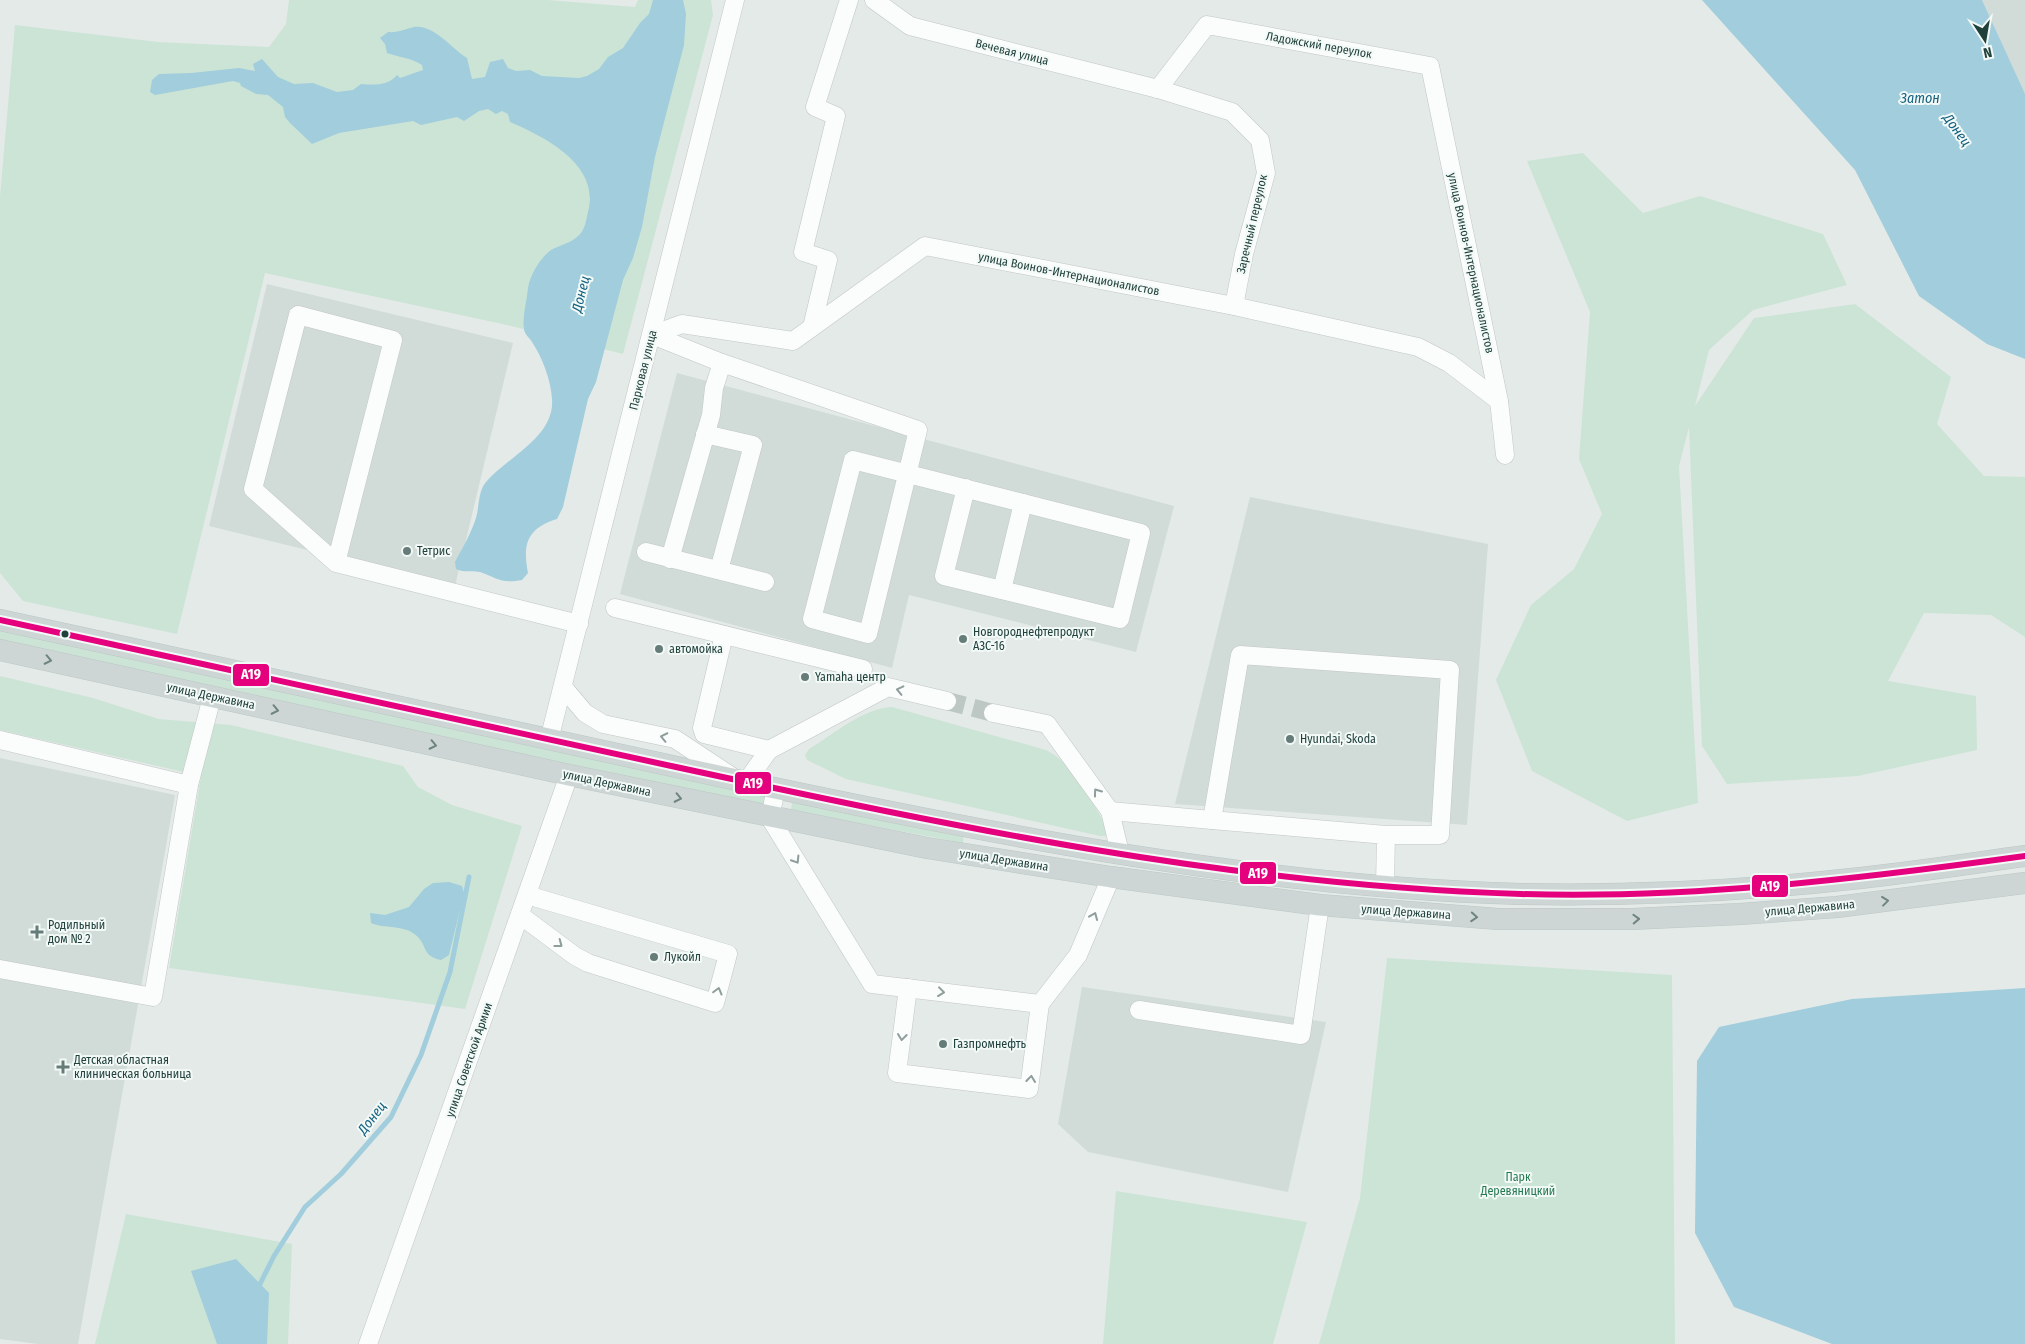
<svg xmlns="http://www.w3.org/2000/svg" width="2025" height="1344" viewBox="0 0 2025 1344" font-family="'Fira Sans Condensed',sans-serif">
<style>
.built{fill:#d1dcd9}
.green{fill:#cce4d6}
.water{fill:#a1cddc}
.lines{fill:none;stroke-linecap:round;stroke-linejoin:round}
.stream{stroke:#a1cddc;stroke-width:5}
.minor-tunnel{stroke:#bdc8c5;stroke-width:18;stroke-dasharray:18 9;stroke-linecap:butt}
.minor-casing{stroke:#c1c7c5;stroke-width:19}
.major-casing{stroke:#bcc7c5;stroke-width:22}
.minor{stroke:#fbfcfc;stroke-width:18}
.major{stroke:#cdd6d5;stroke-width:21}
.bus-1-casing{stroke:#f2f9f7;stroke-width:10}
.bus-1{stroke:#e5007d;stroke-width:6}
.oneway{stroke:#6e8480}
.oneway2{stroke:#8e9e9c}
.poi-dot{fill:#657c78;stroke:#f2f9f7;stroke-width:2}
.bus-dot{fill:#20403b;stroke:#f2f9f7;stroke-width:2}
.labels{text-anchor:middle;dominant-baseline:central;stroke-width:4;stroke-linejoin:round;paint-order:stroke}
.street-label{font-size:12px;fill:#20403b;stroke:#f2f9f7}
.poi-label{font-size:12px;fill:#20403b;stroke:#f2f9f7;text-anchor:start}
.park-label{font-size:12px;fill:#267a52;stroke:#f2f9f7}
.water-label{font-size:14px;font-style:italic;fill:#146181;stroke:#f2f9f7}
.line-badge{stroke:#f2f9f7;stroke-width:2}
.badge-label{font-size:14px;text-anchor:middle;font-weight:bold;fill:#fff}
</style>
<rect width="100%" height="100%" fill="#e4eae8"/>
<g class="built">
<path d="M1982,0H2025V94L2021,88Z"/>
<path d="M267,284L513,343L455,586L209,526Z"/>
<path d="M677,373L1174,506L1136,652L909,595L892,668L620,594Z"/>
<path d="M1250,497L1488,544L1467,825L1175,804Z"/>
<path d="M0,758L175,795L78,1344H38L0,1339Z"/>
<path d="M1082,987L1326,1022L1288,1192L1088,1152L1058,1124Z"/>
</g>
<g class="green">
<path d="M289,0H548L635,7L638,0H711L713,15L623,354L507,325L265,273L177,634L23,601L0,573V196L15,25L158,42L269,47L286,24Z"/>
<path d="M1583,153L1643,213L1700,196L1823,234L1847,285L1753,310L1709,350L1695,406L1754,318L1855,304L1951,377L1937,424L1984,476L2025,477V637L1991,615L1924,613L1888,681L1976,696L1977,750L1858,776L1727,784L1702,746L1689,427L1679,466L1698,803L1627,821L1532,771L1496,680L1531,605L1574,569L1602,514L1579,459L1590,312L1527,161Z"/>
<path d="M0,629L765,797L763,808L0,641Z"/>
<path d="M0,676L93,698L159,719L231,725L403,766L418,787L452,805L522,826L465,1009L169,968L201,776L0,730Z"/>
<path d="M892,707L1046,750C1076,765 1090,800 1107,827L1108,834L1106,836H1100L846,779L807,760L805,755L809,749C834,734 863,708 892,707Z"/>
<path d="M792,802L964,835L963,843L791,810Z"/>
<path d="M1387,958L1672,975L1675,1344H1319L1360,1198Z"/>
<path d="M1116,1191L1307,1222L1273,1344H1103Z"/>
<path d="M126,1214L292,1244L288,1344H95Z"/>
</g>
<g class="water">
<path d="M653,0H683L686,14L684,45L655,157L642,227L633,258L623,280L596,382L588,399L563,507L557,519C528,528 522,543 528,573L522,580C500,584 498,578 480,572C471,570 465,573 456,569L455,562C462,549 470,535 475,521C480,508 477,493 486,482C507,457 555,437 552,399C551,380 542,357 532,342C530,338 524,334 524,329C522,318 527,300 528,288C530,275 540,258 551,250C560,245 571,243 578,236C585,231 586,220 588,212C601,165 545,137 510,122L508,114L502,111L496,114L488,109L479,111L464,121L457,117L421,125L413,121L339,133L312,144L290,123L285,117L283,107L268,95L256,94L241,86L240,83L233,81L155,95L150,92L152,80L159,74L191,73L239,68L255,71L253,64L262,59L278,77L294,84L313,83L337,92L353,90L361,84C374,85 388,86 397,75L400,78L423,70L422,65C410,57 400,58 387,53L385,44L380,38L388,32C398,33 405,29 414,27C434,24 452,49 467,58L472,79L485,77L490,62L503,59L508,68L516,71L530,70L542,76L579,78L587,76L599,69L608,57L623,48L640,23L649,14Z"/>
<path d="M1702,0H1982L2025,94V359L1987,344L1919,296L1855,170Z"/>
<path d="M449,882L462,886L464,893L449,955L441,960C422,956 428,947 417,936C404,924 384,929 371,923L370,913L385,915L409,907L424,889L433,883Z"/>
<path d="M2025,988V1344H1832L1734,1307L1695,1233L1697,1061L1719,1027L1852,999Z"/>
<path d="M236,1259L269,1293L267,1344H217L191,1271Z"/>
</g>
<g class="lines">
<path class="stream" d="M257,1290L274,1256L305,1207L341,1174L391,1117L421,1055L450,972L469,877"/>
<path class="minor-tunnel" d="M947,701L993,713"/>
<g class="minor-casing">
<g id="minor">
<path d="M874,0L910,26L1158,89L1232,112L1260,140L1266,173L1244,254L1234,306"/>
<path d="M1158,89L1207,25L1430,66L1499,401L1505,455"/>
<path d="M812,327L828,260L803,252L836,116L815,107L849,0"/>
<path d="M652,335L722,363L918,430L868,634L812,619L853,460L1141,533L1120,619L944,576L966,488"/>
<path d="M652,335L682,324L793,341L925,246L1234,306L1418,347L1449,363L1499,401"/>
<path d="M705,434L753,445L719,570"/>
<path d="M646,552L765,582"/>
<path d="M670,559L711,415L714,388L722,363"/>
<path d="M336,563L393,340L298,315L253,489L336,563L579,624"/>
<path d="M1002,590L1023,503"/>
<path d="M615,608L863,669"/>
<path d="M724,635L702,728L704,734L769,750"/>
<path d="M563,687L585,713L603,724L675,739L731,776"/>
<path d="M993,713L1047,724L1110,811L1120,853"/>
<path d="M0,740L189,785"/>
<path d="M549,740L735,0"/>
<path d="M746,782L769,750L888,687L947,701"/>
<path d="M776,788L770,818L872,984L1040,1004L1078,955L1111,877"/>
<path d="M1110,811L1212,820"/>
<path d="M1385,886L1386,835L1212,820L1240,655L1450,670L1440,835H1386"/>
<path d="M520,915L575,956L588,963L715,1003L728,954L527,895"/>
<path d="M0,969L153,997L189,785L212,697"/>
<path d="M908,988L897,1073L1029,1089L1040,1004"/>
<path d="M1139,1010L1301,1035L1320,905"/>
<path d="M368,1344L569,775"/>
</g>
</g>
<g class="major-casing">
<g id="major">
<path d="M0,620C249,674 497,728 746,782C1001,836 1261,887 1521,894C1631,896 1742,891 1851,879C1909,873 1967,864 2025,856"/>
<path d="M0,650L569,775L927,848L1111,877L1320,905L1498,919H1632L1740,914L1837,907L2025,883"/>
</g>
</g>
<use href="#minor" class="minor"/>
<use href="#major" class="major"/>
<g class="bus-1-casing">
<path id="bus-1" d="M0,620C225,669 450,718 676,767C954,827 1236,886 1521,894C1691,899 1858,879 2025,856"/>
</g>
<use href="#bus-1" class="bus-1"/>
</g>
<defs><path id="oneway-chevron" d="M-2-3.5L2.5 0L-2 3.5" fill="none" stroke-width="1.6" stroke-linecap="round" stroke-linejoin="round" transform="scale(1.25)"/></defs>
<g class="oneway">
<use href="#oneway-chevron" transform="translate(48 660) rotate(12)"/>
<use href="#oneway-chevron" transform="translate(275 710) rotate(12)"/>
<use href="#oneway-chevron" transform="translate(433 745) rotate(12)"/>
<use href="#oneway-chevron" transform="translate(678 798) rotate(12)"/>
<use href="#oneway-chevron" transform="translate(1885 901) rotate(-7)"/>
<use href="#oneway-chevron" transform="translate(1474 917) rotate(4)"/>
<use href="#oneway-chevron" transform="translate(1636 919) rotate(-2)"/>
</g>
<g class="oneway2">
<use href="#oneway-chevron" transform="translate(900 690) rotate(-167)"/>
<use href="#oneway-chevron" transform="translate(664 737) rotate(-168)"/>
<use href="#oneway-chevron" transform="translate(1097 792) rotate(-126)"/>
<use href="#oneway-chevron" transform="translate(796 860) rotate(58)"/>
<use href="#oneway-chevron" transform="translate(1094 916) rotate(-67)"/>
<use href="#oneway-chevron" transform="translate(559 944) rotate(37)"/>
<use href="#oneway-chevron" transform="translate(718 991) rotate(-75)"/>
<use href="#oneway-chevron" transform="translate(941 992) rotate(7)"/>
<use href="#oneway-chevron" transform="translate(902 1037) rotate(97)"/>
<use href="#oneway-chevron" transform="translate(1031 1079) rotate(-83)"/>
</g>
<g class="poi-dot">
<circle cx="407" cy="551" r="5"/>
<circle cx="963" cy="639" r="5"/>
<circle cx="659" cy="649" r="5"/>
<circle cx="805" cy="677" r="5"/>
<circle cx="1290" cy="739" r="5"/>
<path d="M34.5 924.5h5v5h5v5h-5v5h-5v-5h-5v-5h5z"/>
<circle cx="654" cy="957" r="5"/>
<circle cx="943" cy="1044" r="5"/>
<path d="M60.5 1059.5h5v5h5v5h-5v5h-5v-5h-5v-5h5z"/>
</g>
<circle class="bus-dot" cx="65" cy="634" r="4.5"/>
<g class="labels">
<g class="street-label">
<text transform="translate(1319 45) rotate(10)">Ладожский переулок</text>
<text transform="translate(1012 52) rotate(14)">Вечевая улица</text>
<text transform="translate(1252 224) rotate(-77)">Заречный переулок</text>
<text transform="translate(1471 263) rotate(78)">улица Воинов-Интернационалистов</text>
<text transform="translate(1069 274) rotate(11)">улица Воинов-Интернационалистов</text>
<text transform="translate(643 370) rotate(-76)">Парковая улица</text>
<text transform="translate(211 696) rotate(12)">улица Державина</text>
<text transform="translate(607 783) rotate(12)">улица Державина</text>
<text transform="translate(1004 860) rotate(9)">улица Державина</text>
<text transform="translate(1810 908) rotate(-5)">улица Державина</text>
<text transform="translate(1406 912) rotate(4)">улица Державина</text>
<text transform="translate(469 1060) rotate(-71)">улица Советской Армии</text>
</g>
<g class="poi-label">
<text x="417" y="551">Тетрис</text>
<text x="973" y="632">Новгороднефтепродукт<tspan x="973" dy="14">АЗС-16</tspan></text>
<text x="669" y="649">автомойка</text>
<text x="815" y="677">Yamaha центр</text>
<text x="1300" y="739">Hyundai, Skoda</text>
<text x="48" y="925">Родильный<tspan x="48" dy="14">дом № 2</tspan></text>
<text x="664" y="957">Лукойл</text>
<text x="953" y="1044">Газпромнефть</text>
<text x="74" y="1060">Детская областная<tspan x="74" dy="14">клиническая больница</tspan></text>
</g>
<g class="park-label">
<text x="1518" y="1177">Парк<tspan x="1518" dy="14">Деревяницкий</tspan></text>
</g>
<g class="water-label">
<text x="1920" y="98">Затон</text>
<text transform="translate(1957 130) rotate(54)">Донец</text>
<text transform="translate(581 294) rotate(-76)">Донец</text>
<text transform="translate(372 1118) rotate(-53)">Донец</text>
</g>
</g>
<g class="line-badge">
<rect x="232" y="663" width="38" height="24" rx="5" fill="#e5007d"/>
<rect x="734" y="771" width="38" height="24" rx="5" fill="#e5007d"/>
<rect x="1239" y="861" width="38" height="24" rx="5" fill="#e5007d"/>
<rect x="1751" y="874" width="38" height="24" rx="5" fill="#e5007d"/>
</g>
<g class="badge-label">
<text x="251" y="679">A19</text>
<text x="753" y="788">A19</text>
<text x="1258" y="878">A19</text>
<text x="1770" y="891">A19</text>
</g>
<g transform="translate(1985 40) rotate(168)" stroke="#f2f9f7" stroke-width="4" paint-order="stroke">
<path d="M0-4L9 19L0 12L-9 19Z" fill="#20403b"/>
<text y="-8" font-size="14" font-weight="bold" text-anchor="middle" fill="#20403b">N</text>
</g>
</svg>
